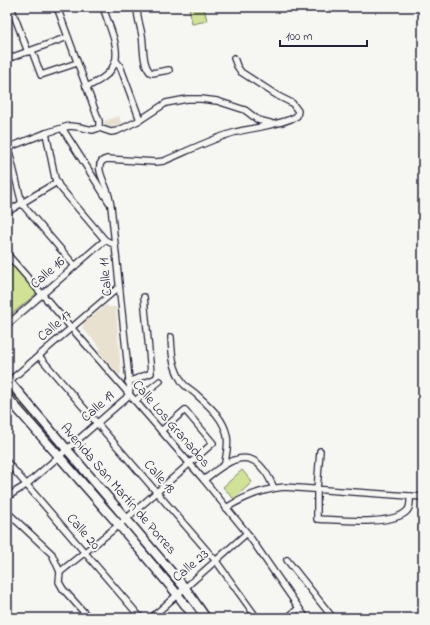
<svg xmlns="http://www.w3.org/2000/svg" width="430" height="625" viewBox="0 0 430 625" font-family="'Indie Flower',sans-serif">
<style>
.built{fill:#e9e1d0}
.green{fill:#d1e296;stroke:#7a8268}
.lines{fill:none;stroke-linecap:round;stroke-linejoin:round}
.minor-casing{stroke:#22223b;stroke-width:8}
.secondary-casing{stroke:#22223b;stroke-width:11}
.minor{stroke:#f6f6f2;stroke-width:5.5}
.secondary{stroke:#f6f6f2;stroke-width:8}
.labels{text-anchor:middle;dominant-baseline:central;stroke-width:4;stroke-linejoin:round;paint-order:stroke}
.street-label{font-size:14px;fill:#22223b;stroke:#f6f6f2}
</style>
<rect width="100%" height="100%" fill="#f6f6f2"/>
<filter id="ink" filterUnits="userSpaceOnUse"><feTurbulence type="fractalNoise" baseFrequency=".025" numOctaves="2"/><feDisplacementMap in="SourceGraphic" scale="8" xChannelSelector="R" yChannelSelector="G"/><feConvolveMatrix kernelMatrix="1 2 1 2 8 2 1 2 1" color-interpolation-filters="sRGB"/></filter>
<g filter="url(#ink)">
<g class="built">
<path d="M119,116L122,125L107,128L105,127L104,121Z"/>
<path d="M106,305L109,307H116L121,373L119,375L98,351L101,348L82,328L84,326L80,323L86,318L88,320Z"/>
</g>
<g class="green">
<path d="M189,7H204L207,21L192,24Z"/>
<path d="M8,258L37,293L7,318V259Z"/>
<path d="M7,387L61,449V451L59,452L7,390Z"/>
<path d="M66,457H68L120,516L117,519L65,458Z"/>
<path d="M242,470L252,482L234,499L223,487Z"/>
<path d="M127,525L178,585L176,588L124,527Z"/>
</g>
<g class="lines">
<g class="minor-casing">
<g id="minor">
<path d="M11,7L28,52"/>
<path d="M57,7L99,121V128"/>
<path d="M137,7C137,17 140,25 142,35C144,47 142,63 150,72L152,73L169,70"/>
<path d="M32,51L41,75L77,63"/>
<path d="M7,59L68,37"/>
<path d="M116,61L120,66L140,120"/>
<path d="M86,87C132,68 115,44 103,7"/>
<path d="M62,128L109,202"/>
<path d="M46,133L55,178L59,186L105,240L115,245"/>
<path d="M7,143L22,204L75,266"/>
<path d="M7,148L46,133L69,126L79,127L93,130L99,128L111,132L117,131L140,120L166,103L187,99H201L217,101L245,110L258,120L270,123"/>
<path d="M7,212L57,182"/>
<path d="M7,254L204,480L247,533L306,618"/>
<path d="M7,325L105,240"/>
<path d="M171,337C172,355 172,365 182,382C184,386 192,390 196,394C208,405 224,418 227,436C229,444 226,455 225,463"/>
<path d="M39,356L216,561L257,618"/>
<path d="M128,382L151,373L144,297"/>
<path d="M7,383L119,287"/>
<path d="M135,401L160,381"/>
<path d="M320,451L317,490V519C338,520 393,526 407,511C411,507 410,500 410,496"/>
<path d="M7,462L141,618"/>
<path d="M204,480C220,467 245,445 263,469C268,474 271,482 274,488"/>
<path d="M7,497L26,485L126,398L129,394L130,389L111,206C110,201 109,195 107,190C104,181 92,162 107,159L156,162L164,161C188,151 211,139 236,132C252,128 285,124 297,116L298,111L292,103L278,96L241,72L237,66L234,58"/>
<path d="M226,508C244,497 263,489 284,487L423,497"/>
<path d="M7,512L52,554L60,572"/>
<path d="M287,560L333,618"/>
<path d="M60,572L119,525L213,443L185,410L161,431"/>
<path d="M60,572L59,582L63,589L89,618"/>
<path d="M151,618L247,533"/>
<path d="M287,618L299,608"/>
</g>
</g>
<g class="secondary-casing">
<g id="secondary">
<path d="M7,379L185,588L206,618"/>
<path d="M7,397L119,525L177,594L195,618"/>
</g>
</g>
<use href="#minor" class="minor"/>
<use href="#secondary" class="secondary"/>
</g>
</g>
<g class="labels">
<g class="street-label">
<text transform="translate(48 273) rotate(-41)">Calle 16</text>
<text transform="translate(106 277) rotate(-96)">Calle 11</text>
<text transform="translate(55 326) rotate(-40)">Calle 17</text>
<text transform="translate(98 407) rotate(-41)">Calle 19</text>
<text transform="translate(171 424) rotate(49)">Calle Los Granados</text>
<text transform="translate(159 477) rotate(49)">Calle 18</text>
<text transform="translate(118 489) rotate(49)">Avenida San Martín de Porres</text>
<text transform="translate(83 532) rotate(49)">Calle 20</text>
<text transform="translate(191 566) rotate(-40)">Calle 23</text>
</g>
</g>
<rect width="430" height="625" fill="none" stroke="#f6f6f2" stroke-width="24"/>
<rect x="12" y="12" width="406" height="601" fill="none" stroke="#22223b" stroke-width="1.5" filter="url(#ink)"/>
<path d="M280 40v6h87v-6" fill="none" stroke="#22223b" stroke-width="2"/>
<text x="286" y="40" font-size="12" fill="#22223b" stroke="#f6f6f2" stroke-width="3" paint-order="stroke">100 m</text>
</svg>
